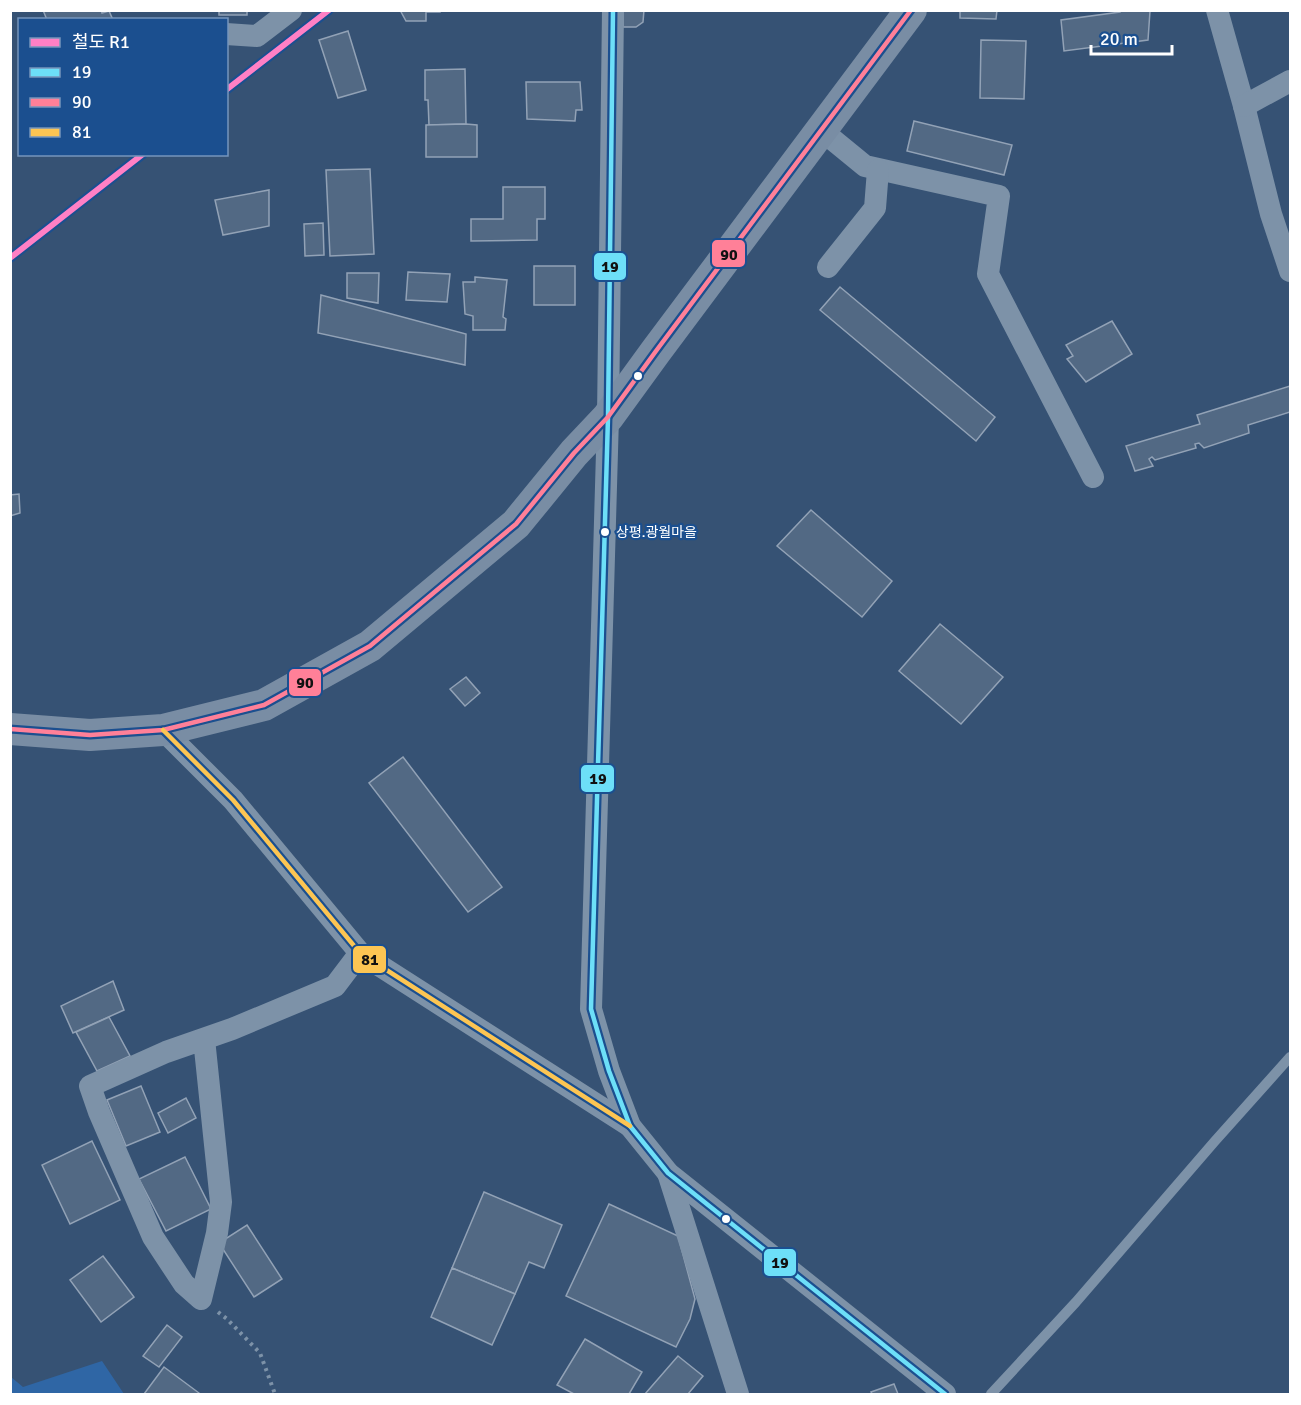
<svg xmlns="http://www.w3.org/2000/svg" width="1301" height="1405" viewBox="0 0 1301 1405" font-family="Signika,'Noto Sans KR',sans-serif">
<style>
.green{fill:#2f66a5}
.building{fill:#526984;stroke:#92a2b6;stroke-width:1.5}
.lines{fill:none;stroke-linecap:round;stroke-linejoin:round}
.path{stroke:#7d92a8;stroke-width:4;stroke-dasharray:3 4.5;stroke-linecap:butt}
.lane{stroke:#7d92a8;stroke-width:10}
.street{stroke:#7d92a8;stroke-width:22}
.secondary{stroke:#798da4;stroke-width:32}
.bus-1-casing{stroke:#1b4f8f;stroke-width:9}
.bus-2-casing{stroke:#1b4f8f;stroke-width:9}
.bus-3-casing{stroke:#1b4f8f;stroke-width:9}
.bus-1{stroke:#6ddff8;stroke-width:4.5}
.bus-2{stroke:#ff8098;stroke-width:4.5}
.bus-3{stroke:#fcc553;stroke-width:4.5}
.rail-1-casing{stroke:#1b4f8f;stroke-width:10}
.rail-1{stroke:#ff80c5;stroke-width:6}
.bus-dot{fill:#fff;stroke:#1b4f8f;stroke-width:2}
.labels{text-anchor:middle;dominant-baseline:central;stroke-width:4.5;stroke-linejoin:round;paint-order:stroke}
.bus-label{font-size:14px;fill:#fff;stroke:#1b4f8f;text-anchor:start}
.line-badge{stroke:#1b4f8f;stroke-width:2}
.pale-badge-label{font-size:16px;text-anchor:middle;font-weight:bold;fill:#111}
</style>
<rect width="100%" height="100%" fill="#365274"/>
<path class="green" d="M102,1361L124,1394H11V1377L23,1387Z"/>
<g class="building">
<path d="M43,10H101L102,13L109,11L113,20H47Z"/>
<rect x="219" y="10" width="28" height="5"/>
<path d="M400,10H440V12H426V21H406Z"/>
<path d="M623,10H644L643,22L636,27H623Z"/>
<path d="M960,10H997L996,19L960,18Z"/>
<path d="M1120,10L1150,11L1148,40L1064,51L1061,20L1120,12Z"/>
<path d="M348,31L366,90L338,98L319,40Z"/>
<path d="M981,40L1026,41L1024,99L980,98Z"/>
<path d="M465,69L466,124L429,125L428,100H425V70Z"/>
<path d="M526,82H580L582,110H576L575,121L527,119Z"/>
<path d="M914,121L1012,145L1004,175L907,151Z"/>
<path d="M466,124L477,125V157H426V125Z"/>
<path d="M370,169L374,254L330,256L326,170Z"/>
<path d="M503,187H545V219H537V240L471,241V219H503Z"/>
<path d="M269,190V226L223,235L215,200Z"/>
<path d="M323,223L324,255L305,256L304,224Z"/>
<rect x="534" y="266" width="41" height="39"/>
<path d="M408,272L450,274L447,302L406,300Z"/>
<path d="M347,273H379L378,303L347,298Z"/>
<path d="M475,277L507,280L503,317L506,319L505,330H473V316L465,314L463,282H475Z"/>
<path d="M840,287L995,417L976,441L820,310Z"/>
<path d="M321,295L466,334L465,365L318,333Z"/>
<path d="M1112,321L1132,354L1086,382L1067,359L1073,356L1066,345Z"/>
<path d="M1290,386V412L1248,425L1249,433L1204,448L1199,443L1195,444L1196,448L1155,460L1152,457L1149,459L1153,466L1135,471L1126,446L1200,424L1197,415Z"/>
<path d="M19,494L20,513L10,516V495Z"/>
<path d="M811,510L892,581L862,617L777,546Z"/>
<path d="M940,624L1003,677L961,724L899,671Z"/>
<path d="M466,677L480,693L465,706L450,689Z"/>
<path d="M403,757L502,887L468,912L369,783Z"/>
<path d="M113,981L124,1010L73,1033L61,1006Z"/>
<path d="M109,1017L130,1056L97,1071L76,1032Z"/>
<path d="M141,1086L160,1132L126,1146L107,1100Z"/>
<path d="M186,1098L196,1118L168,1133L158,1113Z"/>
<path d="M92,1141L120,1200L70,1224L42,1165Z"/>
<path d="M185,1157L211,1209L166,1231L139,1179Z"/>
<path d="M484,1192L562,1225L544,1268L529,1262L515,1294L452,1268Z"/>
<path d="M609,1204L678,1236L695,1299L690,1319L676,1347L566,1296Z"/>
<path d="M247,1225L282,1279L254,1297L219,1243Z"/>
<path d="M103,1256L134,1297L101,1322L70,1280Z"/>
<path d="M452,1268L515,1294L492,1345L431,1317Z"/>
<path d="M167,1325L182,1337L159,1367L143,1356Z"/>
<path d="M585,1339L642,1372L629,1394H574L557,1385Z"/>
<path d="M678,1356L703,1376L688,1394H645Z"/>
<path d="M164,1367L199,1393L197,1394H144Z"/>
<path d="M894,1384L898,1394H872L871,1392Z"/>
</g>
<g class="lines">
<path class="path" d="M218,1312L227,1319L260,1353L275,1394"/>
<path class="lane" d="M991,1394L1076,1302L1215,1141L1290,1057"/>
<g class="street">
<path d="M613,10L608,417L591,1009L609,1071L630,1126L668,1173L945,1394"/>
<path d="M1217,10L1244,106L1271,214L1290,271"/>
<path d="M226,34L257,36L291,10"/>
<path d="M1244,106L1290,81"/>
<path d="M821,130L865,166L999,196L988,274L1093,477"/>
<path d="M828,267L875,208L878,170"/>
<path d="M163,730L233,800L360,953L630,1126"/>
<path d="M204,1039L221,1202L217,1233L201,1299L184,1284L153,1237L99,1112L90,1086L166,1052L232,1029L335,986L360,953"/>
<path d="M668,1173L738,1394"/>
</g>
<path class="secondary" d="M10,729L90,735L163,730L264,705L370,646L516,524L574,453L608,417L656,351L911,10"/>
<g class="bus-1-casing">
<path id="bus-1" d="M613,10L608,417L591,1009L609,1071L630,1126L668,1173L945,1394"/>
</g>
<g class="bus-2-casing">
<path id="bus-2" d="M10,729L90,735L163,730L264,705L370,646L516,524L574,453L608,417L656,351L911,10"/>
</g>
<g class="bus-3-casing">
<path id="bus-3" d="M163,730L233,800L360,953L630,1126"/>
</g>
<use href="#bus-1" class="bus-1"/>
<use href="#bus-2" class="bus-2"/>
<use href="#bus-3" class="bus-3"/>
<g class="rail-1-casing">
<g id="rail-1">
<path d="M226,90L329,10"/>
<path d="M10,258L143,154"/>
</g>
</g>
<use href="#rail-1" class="rail-1"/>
</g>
<g class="bus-dot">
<circle cx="638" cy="376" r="5"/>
<circle cx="605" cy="532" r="5"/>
<circle cx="726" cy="1219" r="5"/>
</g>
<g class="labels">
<g class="bus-label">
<text x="616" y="532">상평.광월마을</text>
</g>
</g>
<g class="line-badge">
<rect x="711" y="239" width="35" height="29" rx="6" fill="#ff8098"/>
<rect x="593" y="252" width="34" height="29" rx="6" fill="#6ddff8"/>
<rect x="288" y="668" width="34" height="29" rx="6" fill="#ff8098"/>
<rect x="580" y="764" width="35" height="29" rx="6" fill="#6ddff8"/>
<rect x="352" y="945" width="35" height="29" rx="6" fill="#fcc553"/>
<rect x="763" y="1248" width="34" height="29" rx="6" fill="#6ddff8"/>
</g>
<g class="pale-badge-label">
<text x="729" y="260">90</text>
<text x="610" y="272">19</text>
<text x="305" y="688">90</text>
<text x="598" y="784">19</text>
<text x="370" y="965">81</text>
<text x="780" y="1268">19</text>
</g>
<rect width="1301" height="1405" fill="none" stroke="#ffffff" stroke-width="24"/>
<rect x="18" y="18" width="210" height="138" fill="#1b4f8f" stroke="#7695bc" stroke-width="1.5"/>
<rect x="30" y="38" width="30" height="9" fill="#ff80c5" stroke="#7695bc" stroke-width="1.5"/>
<text x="72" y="48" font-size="18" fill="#ffffff">철도 R1</text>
<rect x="30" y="68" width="30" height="9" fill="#6ddff8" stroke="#7695bc" stroke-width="1.5"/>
<text x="72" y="78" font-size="18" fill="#ffffff">19</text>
<rect x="30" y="98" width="30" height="9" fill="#ff8098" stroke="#7695bc" stroke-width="1.5"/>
<text x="72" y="108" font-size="18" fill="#ffffff">90</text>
<rect x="30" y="128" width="30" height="9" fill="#fcc553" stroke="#7695bc" stroke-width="1.5"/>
<text x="72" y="138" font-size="18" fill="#ffffff">81</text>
<path d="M1091 45v9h81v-9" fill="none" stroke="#ffffff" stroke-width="3"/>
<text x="1100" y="45" font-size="18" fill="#ffffff" stroke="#1b4f8f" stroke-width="4.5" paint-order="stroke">20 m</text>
</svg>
